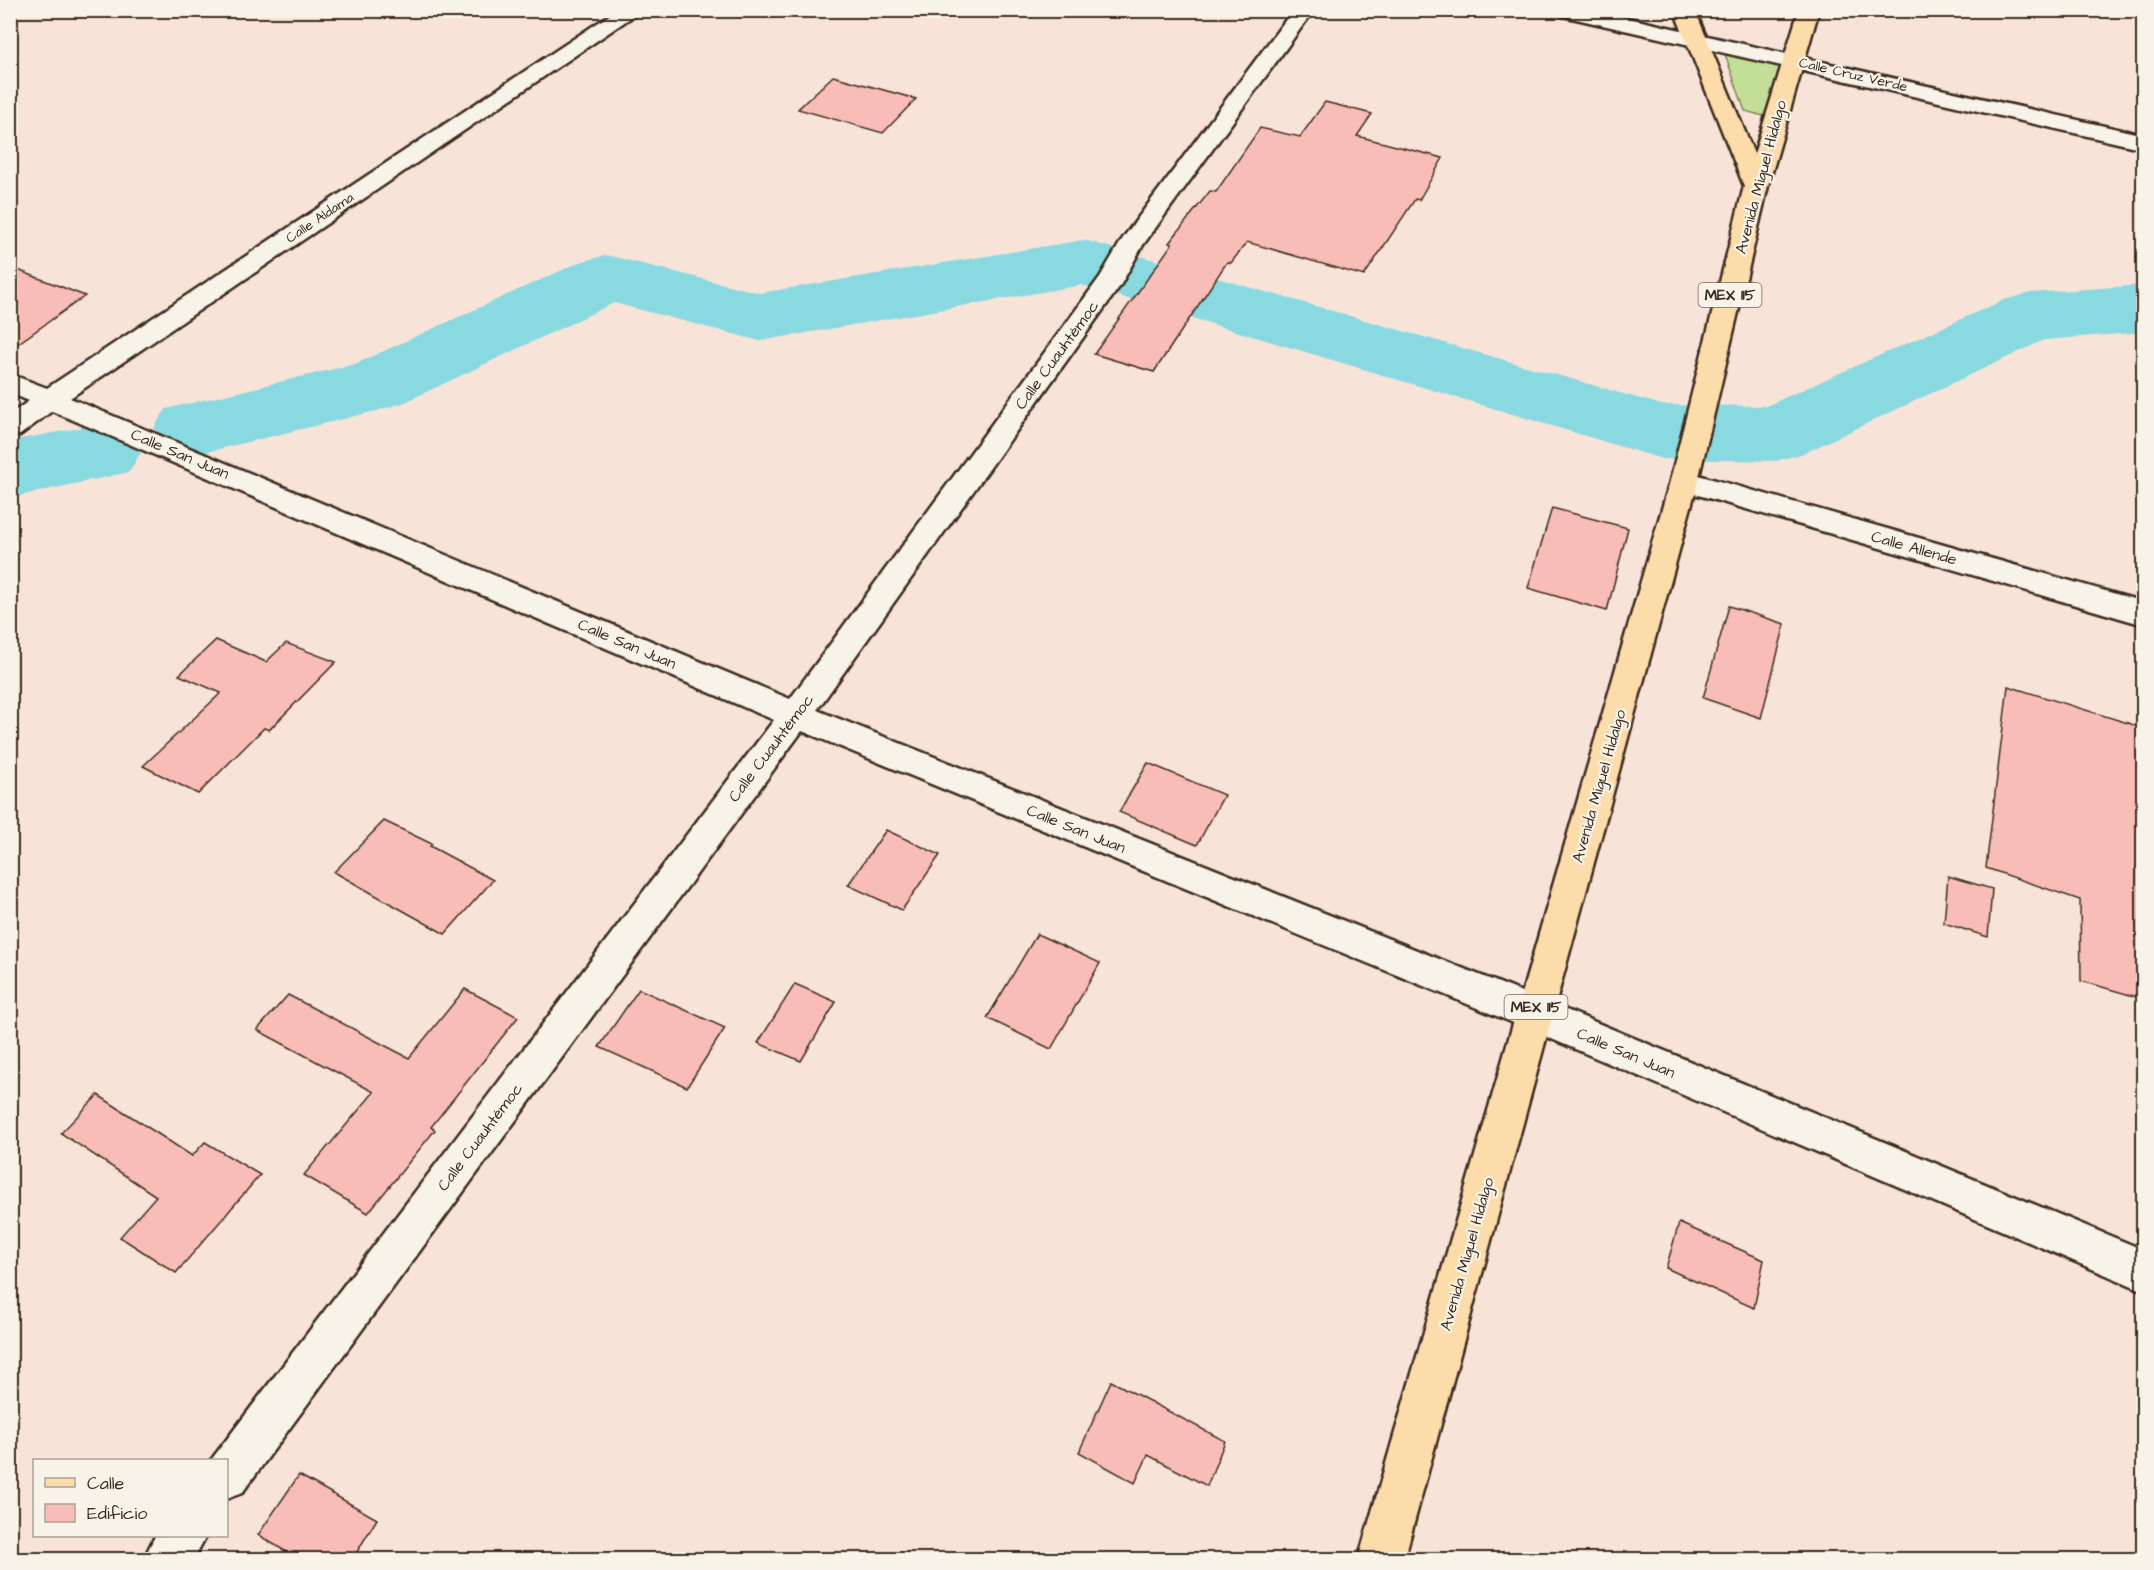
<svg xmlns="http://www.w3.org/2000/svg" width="2154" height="1570" viewBox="0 0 2154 1570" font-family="'Architects Daughter',sans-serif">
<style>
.green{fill:#c3de96;stroke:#7f845a;stroke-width:1.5}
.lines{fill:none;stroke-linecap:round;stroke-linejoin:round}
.river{fill:#88d9e0;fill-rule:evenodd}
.building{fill:#f9bdb7;stroke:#3b2a1e;stroke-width:1.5}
.street-casing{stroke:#3b2a1e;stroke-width:5}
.primary-casing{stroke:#3b2a1e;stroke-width:5}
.street{fill:#f7f3e8;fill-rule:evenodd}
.primary{fill:#fddcac;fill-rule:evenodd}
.labels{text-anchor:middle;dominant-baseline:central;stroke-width:4.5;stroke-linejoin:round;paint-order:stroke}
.far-street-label{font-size:14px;fill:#3b2a1e;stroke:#f7f3e8}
.shield{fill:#f7f3e8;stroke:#73665b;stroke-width:1.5}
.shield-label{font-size:15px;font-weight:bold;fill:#3b2a1e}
.street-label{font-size:16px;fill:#3b2a1e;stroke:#f7f3e8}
</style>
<rect width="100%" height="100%" fill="#f8e3d9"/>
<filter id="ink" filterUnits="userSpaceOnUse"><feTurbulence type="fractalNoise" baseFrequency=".0167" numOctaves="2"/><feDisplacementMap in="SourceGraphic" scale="12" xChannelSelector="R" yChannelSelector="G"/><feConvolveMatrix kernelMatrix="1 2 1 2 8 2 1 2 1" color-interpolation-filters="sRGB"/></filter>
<g filter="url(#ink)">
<path class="green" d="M1725,54L1794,68L1771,118L1745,111Z"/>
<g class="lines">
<g class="river">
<path d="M1084,240L1662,405L1766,406L2004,300L2030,293L2144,285V332L2044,340L1804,453L1776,461L1662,459L1082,285L760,341L614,303L403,403L376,411L194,455L166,447L154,428L166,409L355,364L580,262L606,255L760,293Z"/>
<path d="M101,424L129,432L141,452L129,472L10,498V441Z"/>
</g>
</g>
<g class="building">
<path d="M833,76L916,99L883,133L798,109Z"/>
<path d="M1325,102L1372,114L1357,136L1443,158L1419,200L1415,199L1364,276L1247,242L1231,263L1227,262L1154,372L1094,354L1172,244L1169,243L1210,191L1216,192L1260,128L1300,137Z"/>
<path d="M10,267L85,296L10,349Z"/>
<path d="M1552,508L1628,528L1607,611L1528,588Z"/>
<path d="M1729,606L1785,624L1761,718L1703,698Z"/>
<path d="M216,640L266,662L286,643L336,662L269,730L264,728L198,794L143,766L221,693L179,675Z"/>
<path d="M2008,686L2144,728L2140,941L2144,999L2081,981L2080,900L1986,868Z"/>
<path d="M1148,763L1224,795L1197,845L1119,812Z"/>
<path d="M384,821L432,844L430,846L493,880L445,934L334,872Z"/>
<path d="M886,830L940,855L902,910L848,885Z"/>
<path d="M1948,876L1992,889L1988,937L1944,923Z"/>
<path d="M1037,934L1100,963L1051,1049L987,1018Z"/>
<path d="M795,984L836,1002L801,1061L758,1043Z"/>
<path d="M465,989L518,1017L431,1127L435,1130L368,1213L304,1175L374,1092L257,1030L288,995L409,1058Z"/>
<path d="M639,989L725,1028L687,1087L599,1047Z"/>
<path d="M98,1095L192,1156L205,1142L260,1175L176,1273L120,1237L156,1196L61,1133Z"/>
<path d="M1679,1223L1764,1260L1754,1308L1666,1268Z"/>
<path d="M1111,1381L1225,1441L1207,1486L1148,1455L1135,1483L1079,1452Z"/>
<path d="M299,1475L377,1519L352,1560H300L258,1535Z"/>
</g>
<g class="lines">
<g class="street-casing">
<g id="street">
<path d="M617,10H642L70,398L790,699L1100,277L1123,238L1293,10H1314L1143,245L1120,286L817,710L1547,1002L2144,1250V1291L1521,1026L802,731L242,1493L226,1499V1460H211L774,720L52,411L20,435L10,437V414L29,401L10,393V374L47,388Z"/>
<path d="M1553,10H1593L2144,135V149L1563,16Z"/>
<path d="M1684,471L2144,602V625L1674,488L1670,481L1674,474Z"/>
<path d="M155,1536H206L193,1560H143Z"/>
</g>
</g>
<g class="primary-casing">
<path id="primary" d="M1674,10H1695L1754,154L1799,10H1819L1768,186L1698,481L1404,1560H1358L1670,481L1744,186Z"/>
</g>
<use href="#street" class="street"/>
<use href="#primary" class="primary"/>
</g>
</g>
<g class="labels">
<g class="far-street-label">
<text transform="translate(1853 75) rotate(13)">Calle Cruz Verde</text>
<text transform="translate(320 218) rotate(-34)">Calle Aldama</text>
</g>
<g class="shield">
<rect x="1698.5" y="283" width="63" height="24" rx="4.5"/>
<rect x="1504.5" y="995" width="63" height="24" rx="4.5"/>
</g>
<g class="shield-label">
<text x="1730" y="295">MEX 115</text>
<text x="1536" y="1007">MEX 115</text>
</g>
<g class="street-label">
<text transform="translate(1761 177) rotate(-75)">Avenida Miguel Hidalgo</text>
<text transform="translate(1057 355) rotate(-54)">Calle Cuauhtémoc</text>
<text transform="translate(180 454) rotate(23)">Calle San Juan</text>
<text transform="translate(1914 548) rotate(16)">Calle Allende</text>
<text transform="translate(627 644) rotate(23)">Calle San Juan</text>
<text transform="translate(771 748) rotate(-53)">Calle Cuauhtémoc</text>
<text transform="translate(1599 786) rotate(-74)">Avenida Miguel Hidalgo</text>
<text transform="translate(1076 829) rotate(22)">Calle San Juan</text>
<text transform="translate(1626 1053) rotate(23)">Calle San Juan</text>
<text transform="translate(480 1137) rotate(-53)">Calle Cuauhtémoc</text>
<text transform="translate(1467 1254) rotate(-74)">Avenida Miguel Hidalgo</text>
</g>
</g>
<rect width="2154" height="1570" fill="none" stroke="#f7f3e8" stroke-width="36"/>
<rect x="18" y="18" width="2118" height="1534" fill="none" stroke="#3b2a1e" stroke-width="2" filter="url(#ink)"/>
<rect x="33" y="1459" width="195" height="78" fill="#f7f3e8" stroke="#aca397" stroke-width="1.5"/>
<rect x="45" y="1478" width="30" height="9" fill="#fddcac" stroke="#aca397" stroke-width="1.5"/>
<text x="87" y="1489" font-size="18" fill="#3b2a1e">Calle</text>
<rect x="45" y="1504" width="30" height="18" fill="#f9bdb7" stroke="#aca397" stroke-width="1.5"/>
<text x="87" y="1519" font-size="18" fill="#3b2a1e">Edificio</text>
</svg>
